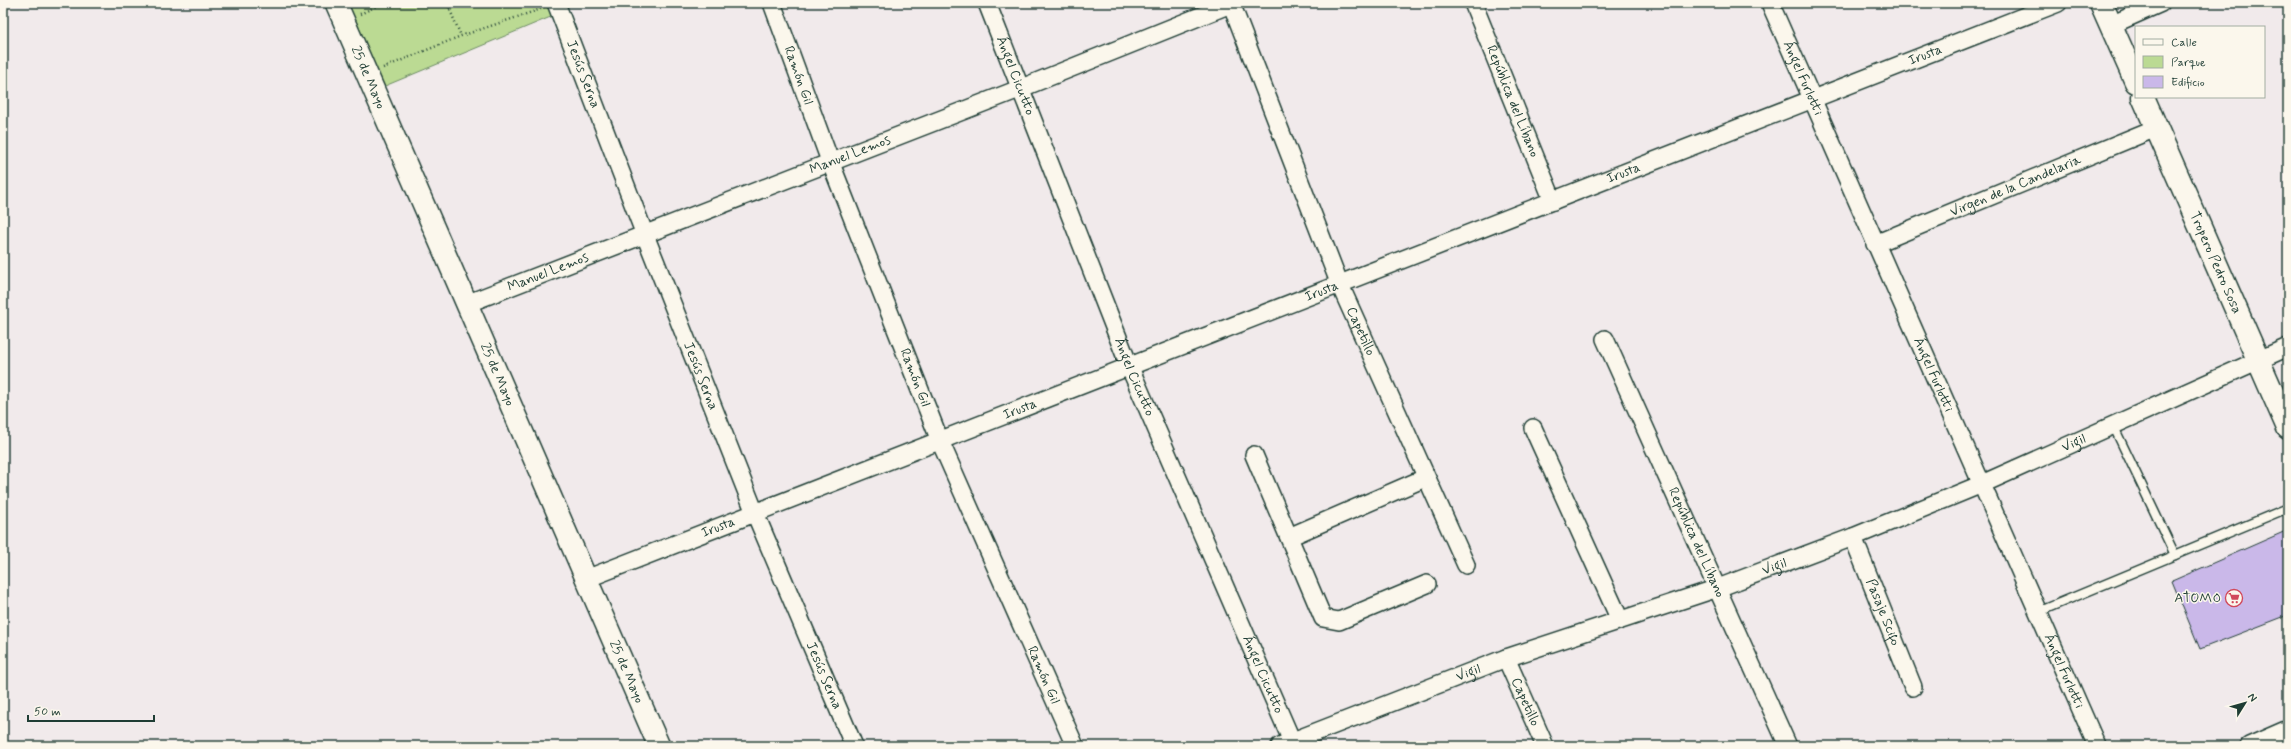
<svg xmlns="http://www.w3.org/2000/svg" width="2291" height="749" viewBox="0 0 2291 749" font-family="Mynerve,sans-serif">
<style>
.green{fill:#bbda93;stroke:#6d8c64}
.building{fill:#cab8e9;stroke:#1f3d34}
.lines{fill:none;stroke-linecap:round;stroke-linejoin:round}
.service-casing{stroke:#1f3d34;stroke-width:11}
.minor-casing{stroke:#1f3d34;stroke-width:20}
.tertiary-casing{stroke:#1f3d34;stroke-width:24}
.secondary-casing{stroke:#1f3d34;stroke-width:25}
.path{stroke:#1f3d34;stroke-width:2.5;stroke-dasharray:1 3;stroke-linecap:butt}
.service{stroke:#fbf7ec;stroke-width:8}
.minor{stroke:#fbf7ec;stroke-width:17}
.tertiary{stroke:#fbf7ec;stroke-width:21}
.secondary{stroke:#fbf7ec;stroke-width:22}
.labels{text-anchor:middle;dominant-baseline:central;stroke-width:3;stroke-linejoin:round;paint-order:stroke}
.street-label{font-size:14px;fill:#1f3d34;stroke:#fbf7ec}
.poi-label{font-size:14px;fill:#1f3d34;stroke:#fbf7ec;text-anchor:end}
</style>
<rect width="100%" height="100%" fill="#f1eaeb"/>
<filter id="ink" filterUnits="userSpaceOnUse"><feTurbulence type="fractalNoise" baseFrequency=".025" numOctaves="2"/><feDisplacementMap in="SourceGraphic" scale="8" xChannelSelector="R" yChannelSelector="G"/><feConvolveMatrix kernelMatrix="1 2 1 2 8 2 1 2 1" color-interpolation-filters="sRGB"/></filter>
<g filter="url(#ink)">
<path class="green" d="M352,3H548L553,16L380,88L345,6Z"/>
<path class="building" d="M2288,530V615L2200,649L2172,581Z"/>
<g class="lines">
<g class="service-casing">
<g id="service">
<path d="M2113,425L2175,555"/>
<path d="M2038,612L2288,508"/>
</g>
</g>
<g class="minor-casing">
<g id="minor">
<path id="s1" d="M556,3L645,235L755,513L854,746"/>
<path id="s2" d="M772,3L830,161L940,441L1075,746"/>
<path id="s3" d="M987,3L1130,368L1294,746"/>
<path id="s4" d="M1231,3L1340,285L1466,565"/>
<path id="s5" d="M1473,3L1553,201"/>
<path id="s6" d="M1770,3L2097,746"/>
<path d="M2111,25L2161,3"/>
<path id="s7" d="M1875,244L2156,128"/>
<path id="s8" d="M466,304L1019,89L1233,3"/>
<path id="s9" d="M1605,339L1788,746"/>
<path d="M1533,428L1620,620"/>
<path d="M1254,455L1323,618L1339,621L1427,584"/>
<path d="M1289,537L1425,478"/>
<path id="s10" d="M1853,537L1913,687"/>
<path id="s11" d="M586,579L2058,3"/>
<path id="s12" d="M1506,658L1545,746"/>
<path id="s13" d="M1280,746L1506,658L1718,588L1853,537L1982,484L2288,347"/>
<path d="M2249,746L2288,729"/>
</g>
</g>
<g class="tertiary-casing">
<g id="tertiary">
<path id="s14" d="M336,3L659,746"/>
</g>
</g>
<g class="secondary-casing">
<g id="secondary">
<path d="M2101,3L2136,82"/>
<path id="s15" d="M2143,97L2288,428"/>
</g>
</g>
<g class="path">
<path d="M447,3L461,36"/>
<path d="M524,3L541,8"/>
<path d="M449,9L464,3"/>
<path d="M360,14L383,3"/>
<path d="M383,68L461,36L541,9"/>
</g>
<use href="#service" class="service"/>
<use href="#minor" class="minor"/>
<use href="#tertiary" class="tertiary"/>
<use href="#secondary" class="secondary"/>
</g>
</g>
<defs>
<g id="supermarket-ring" transform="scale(0.9)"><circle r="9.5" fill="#fbf7ec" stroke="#d1495b" stroke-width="1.5"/><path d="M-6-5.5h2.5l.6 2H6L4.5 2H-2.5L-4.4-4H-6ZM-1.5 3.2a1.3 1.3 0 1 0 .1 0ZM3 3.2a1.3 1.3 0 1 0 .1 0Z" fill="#d1495b"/></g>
</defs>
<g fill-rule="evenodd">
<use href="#supermarket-ring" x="2234" y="598"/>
</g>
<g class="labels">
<g class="street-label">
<text stroke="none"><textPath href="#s11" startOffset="1438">Irusta</textPath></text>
<text stroke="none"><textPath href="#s1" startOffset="76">Jesús Serna</textPath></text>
<text stroke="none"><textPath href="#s2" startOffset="77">Ramón Gil</textPath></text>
<text stroke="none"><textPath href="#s3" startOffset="78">Ángel Cicutto</textPath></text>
<text stroke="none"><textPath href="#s14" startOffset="81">25 de Mayo</textPath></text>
<text stroke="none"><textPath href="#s6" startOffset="82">Ángel Furlotti</textPath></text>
<text stroke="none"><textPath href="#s5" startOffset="106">República del Líbano</textPath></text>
<text stroke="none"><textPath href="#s8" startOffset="412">Manuel Lemos</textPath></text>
<text stroke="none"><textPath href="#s11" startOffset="1114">Irusta</textPath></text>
<text stroke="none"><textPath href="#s7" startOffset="152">Virgen de la Candelaria</textPath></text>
<text stroke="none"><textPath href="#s15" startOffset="181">Tropero Pedro Sosa</textPath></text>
<text stroke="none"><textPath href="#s8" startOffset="88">Manuel Lemos</textPath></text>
<text stroke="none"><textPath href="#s11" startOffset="790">Irusta</textPath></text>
<text stroke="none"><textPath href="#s4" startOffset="353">Capetillo</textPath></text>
<text stroke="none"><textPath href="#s14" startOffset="405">25 de Mayo</textPath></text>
<text stroke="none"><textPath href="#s6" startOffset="406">Ángel Furlotti</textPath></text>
<text stroke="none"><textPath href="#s1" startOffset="400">Jesús Serna</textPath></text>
<text stroke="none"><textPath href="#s3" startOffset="402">Ángel Cicutto</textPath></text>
<text stroke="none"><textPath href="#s2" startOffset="401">Ramón Gil</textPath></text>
<text stroke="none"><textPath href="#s11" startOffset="466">Irusta</textPath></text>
<text stroke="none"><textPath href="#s13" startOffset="850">Vigil</textPath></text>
<text stroke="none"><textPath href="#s11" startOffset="142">Irusta</textPath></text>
<text stroke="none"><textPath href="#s9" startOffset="223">República del Líbano</textPath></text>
<text stroke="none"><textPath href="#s13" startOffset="526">Vigil</textPath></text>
<text stroke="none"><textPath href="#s10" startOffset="81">Pasaje Scifo</textPath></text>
<text stroke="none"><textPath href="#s6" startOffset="730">Ángel Furlotti</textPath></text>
<text stroke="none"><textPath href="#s14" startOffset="729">25 de Mayo</textPath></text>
<text stroke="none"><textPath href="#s13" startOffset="202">Vigil</textPath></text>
<text stroke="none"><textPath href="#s3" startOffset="726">Ángel Cicutto</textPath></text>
<text stroke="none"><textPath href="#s2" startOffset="725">Ramón Gil</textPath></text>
<text stroke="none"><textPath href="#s1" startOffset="724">Jesús Serna</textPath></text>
<text stroke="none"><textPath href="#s12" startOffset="48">Capetillo</textPath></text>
</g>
<g class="poi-label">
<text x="2221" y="598">ATOMO</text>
</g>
</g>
<rect width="2291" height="749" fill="none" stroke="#fbf7ec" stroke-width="16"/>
<rect x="8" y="8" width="2275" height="733" fill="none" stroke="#1f3d34" stroke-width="1.5" filter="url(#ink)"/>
<rect x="2135" y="26" width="130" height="72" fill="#fbf7ec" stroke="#a3ada2"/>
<rect x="2143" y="39" width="20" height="6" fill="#fbf7ec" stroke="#a3ada2"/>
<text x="2171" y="46" font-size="12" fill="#1f3d34">Calle</text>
<rect x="2143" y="56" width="20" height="12" fill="#bbda93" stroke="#a3ada2"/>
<text x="2171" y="66" font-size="12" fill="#1f3d34">Parque</text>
<rect x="2143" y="76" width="20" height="12" fill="#cab8e9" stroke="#a3ada2"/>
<text x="2171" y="86" font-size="12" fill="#1f3d34">Edificio</text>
<g transform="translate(2245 703) rotate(53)" stroke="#fbf7ec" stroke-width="3" paint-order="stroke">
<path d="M0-3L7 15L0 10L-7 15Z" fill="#1f3d34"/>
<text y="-6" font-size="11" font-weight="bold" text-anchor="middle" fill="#1f3d34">N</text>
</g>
<path d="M28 715v6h126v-6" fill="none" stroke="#1f3d34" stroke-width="2"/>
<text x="34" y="715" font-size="12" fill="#1f3d34" stroke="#fbf7ec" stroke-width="3" paint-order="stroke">50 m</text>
</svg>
